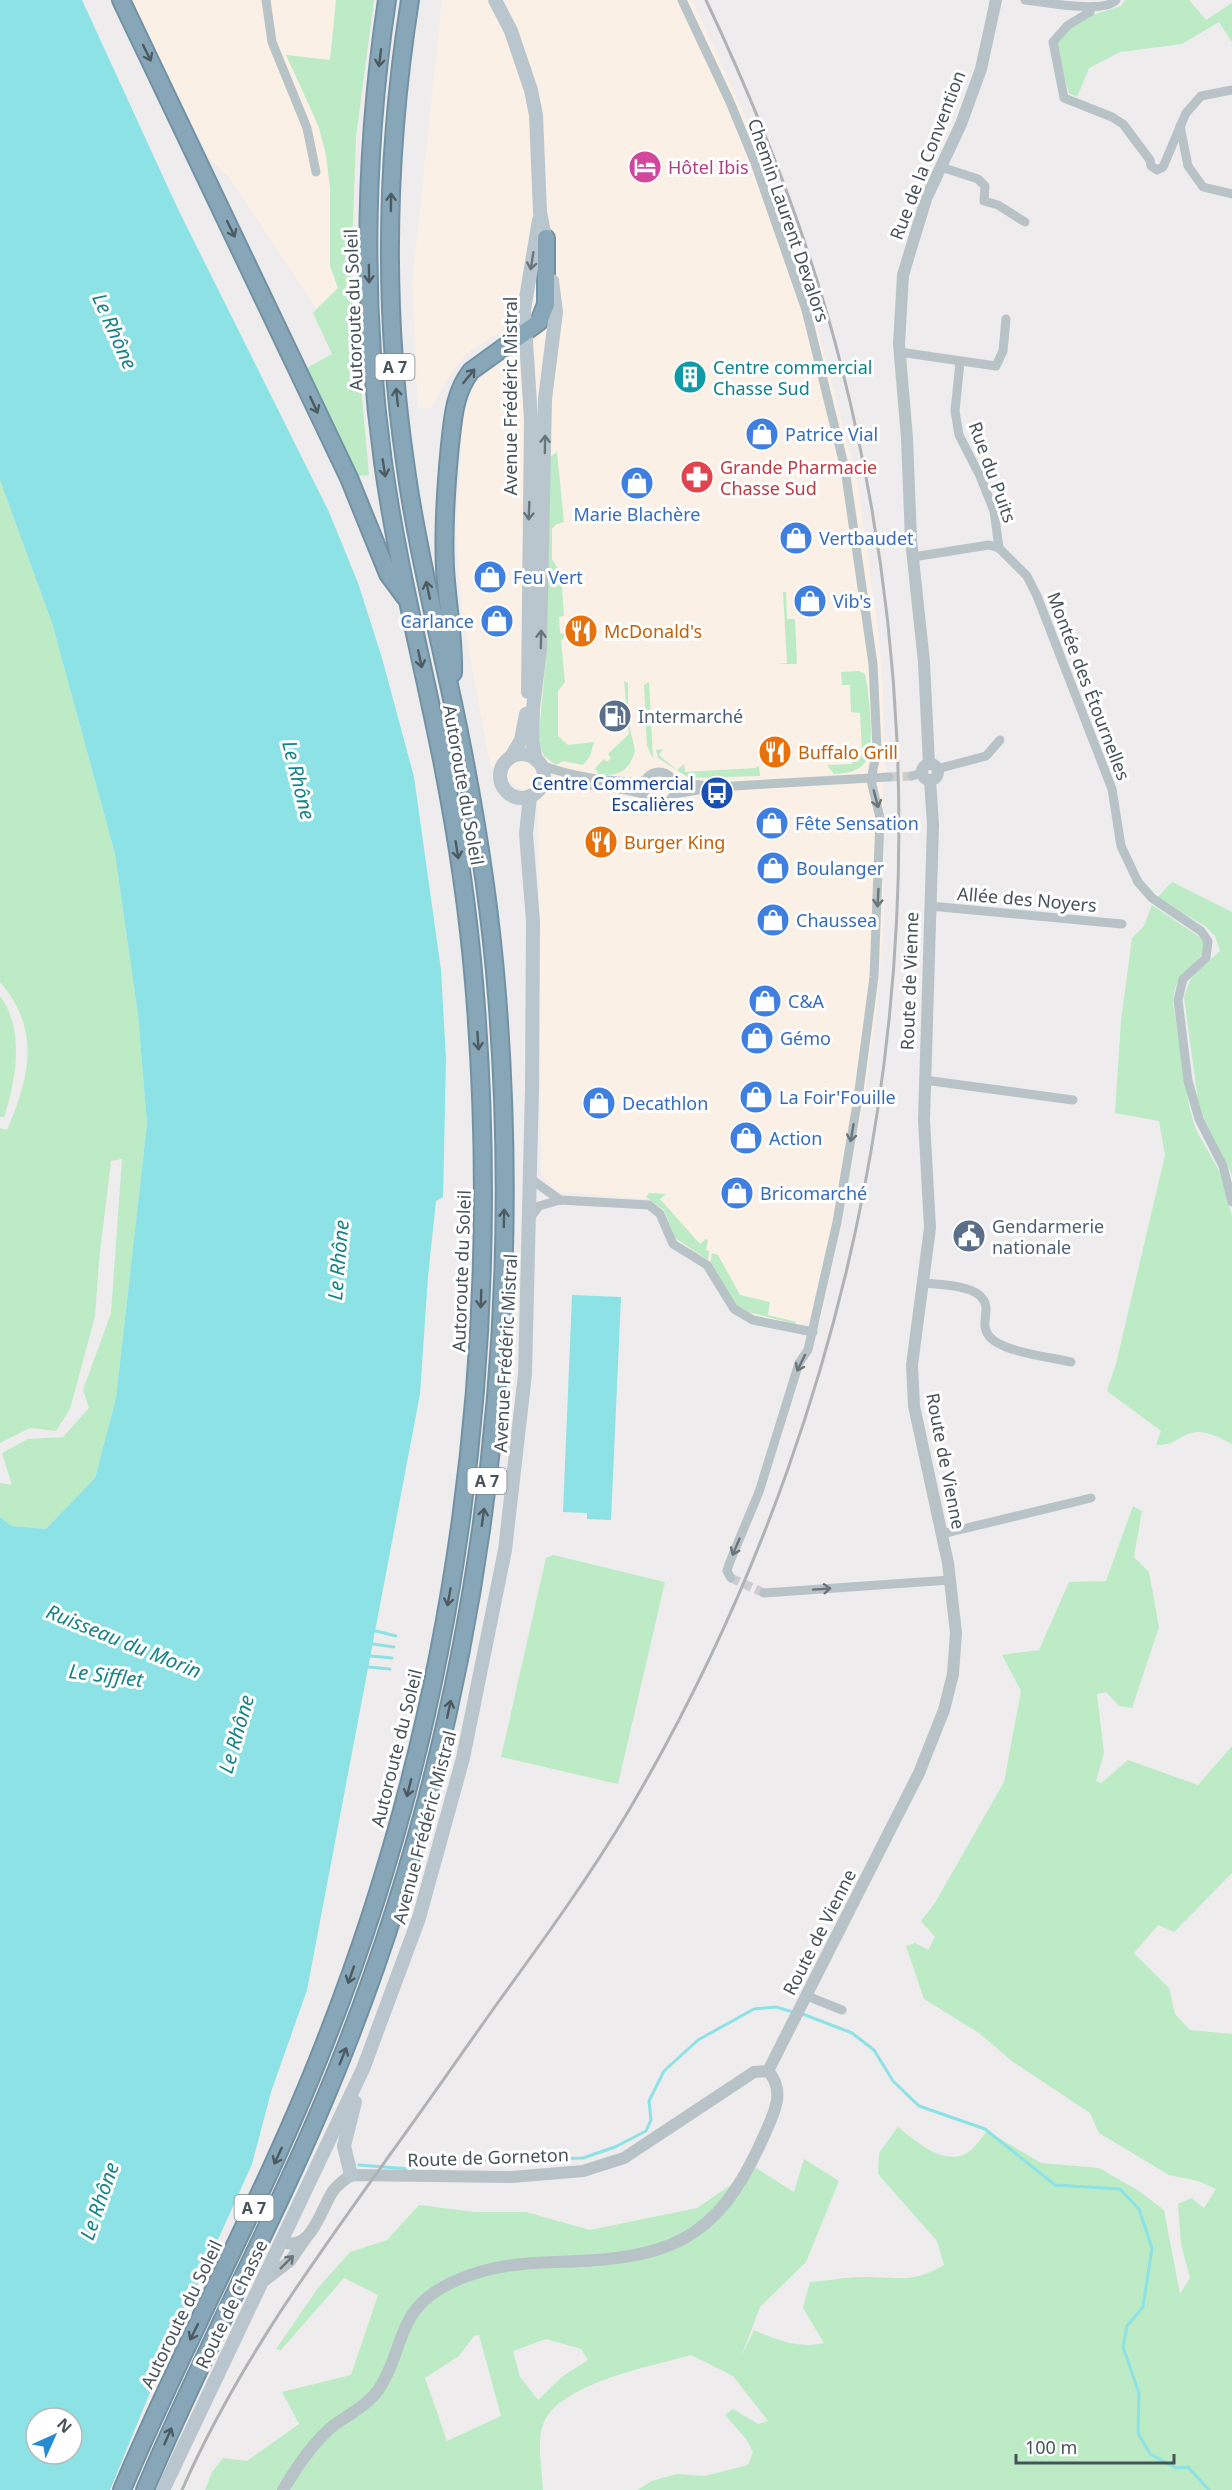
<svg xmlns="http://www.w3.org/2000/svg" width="1232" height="2490" viewBox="0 0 1232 2490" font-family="'Noto Sans',sans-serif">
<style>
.commercial{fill:#faf0e5}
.green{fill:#bcebc6;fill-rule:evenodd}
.water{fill:#8ce2e5;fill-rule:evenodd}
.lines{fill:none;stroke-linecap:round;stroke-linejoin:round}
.stream{stroke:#8ce2e5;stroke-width:3}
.minor-tunnel{stroke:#cdcdcf;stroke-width:9;stroke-dasharray:9 4.5;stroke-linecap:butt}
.motorway-casing{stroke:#7292a4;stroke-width:20}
.minor{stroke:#b8c3c8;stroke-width:9}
.tertiary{stroke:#b8c3c8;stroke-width:12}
.secondary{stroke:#b9c6cd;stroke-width:14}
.motorway{stroke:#87a7b8;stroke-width:16}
.rail{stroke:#afb3b6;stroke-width:3}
.oneway{stroke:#4c5b62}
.oneway2{stroke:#68767b}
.oneway3{stroke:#68757a}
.labels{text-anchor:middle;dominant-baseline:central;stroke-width:6;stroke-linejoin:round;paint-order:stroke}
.shield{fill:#fff;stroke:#7e878a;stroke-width:1.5}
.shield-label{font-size:16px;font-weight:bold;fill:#465358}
.street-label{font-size:18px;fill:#465358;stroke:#fff}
.hotel-label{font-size:18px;fill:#b23c85;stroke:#fff;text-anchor:start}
.culture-label{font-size:18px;fill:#0d838f;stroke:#fff;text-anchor:start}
.shop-label{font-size:18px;fill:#366cbe;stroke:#fff;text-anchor:start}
.health-label{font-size:18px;fill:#be3a42;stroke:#fff;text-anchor:start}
.food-label{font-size:18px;fill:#c56008;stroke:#fff;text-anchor:start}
.service-label{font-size:18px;fill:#4e5e75;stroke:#fff;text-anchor:start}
.transit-label{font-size:18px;fill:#164399;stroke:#fff;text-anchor:end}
.water-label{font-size:20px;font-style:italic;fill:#148387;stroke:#fff}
</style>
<rect width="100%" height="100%" fill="#efeced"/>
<g class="commercial">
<path d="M131,0H336L330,60L287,55L318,125L326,155L330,188V266L338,288L316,308L229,177L209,158Z"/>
<path d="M442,0H692L758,145L804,274L857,480L878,629L883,685L884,762L887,768L883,788L884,918L878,997L864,1105L820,1324L806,1322L797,1325L748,1315L726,1290L706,1258L680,1242L672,1232L667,1215L658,1204L647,1199L561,1192L550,1185L541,1175L538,803L490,765L462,613L456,533L464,410L474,385L499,361L505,329L471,350L454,369L431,408H418L412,285Z"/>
</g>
<g class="green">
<path d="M336,0H374L356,137L351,276L369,475L358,476L307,368L332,354L313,313L338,288L330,266V188L326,154L318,125L286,55L330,60Z"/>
<path d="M1125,0H1189L1206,20L1232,3V42L1219,22L1182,44L1120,52L1089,68L1077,97L1069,93L1056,51L1057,41L1072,26L1086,17L1121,6Z"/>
<path d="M557,452L564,522L555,525L552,529V559L561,574L564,616L559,617L560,633L564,634V638L561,640L565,682L558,691V736L568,745L594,742L590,756L583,765L563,761L556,765L544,756L538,742L547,647L550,457Z"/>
<path d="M0,480L52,623L115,854L138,1015L147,1124L116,1398L95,1478L46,1529L12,1526L0,1517V1483L12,1485L2,1453L28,1439L63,1437L89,1408L83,1390L111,1313L122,1159L111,1161L99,1260L95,1316L70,1409L56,1431L30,1428L0,1443V1128L7,1130C30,1077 41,1029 0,982Z"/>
<path d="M783,592H786L787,619H795L797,664H778L787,663Z"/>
<path d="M841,672L859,671L865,674C869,691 875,746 867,760C859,772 847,773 834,774L827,765L851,764L862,753L860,713L851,712L850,685H842Z"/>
<path d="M624,681L628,683V719L635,751C630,770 617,778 598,774L595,768L604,759L607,762L611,758L608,754L629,734Z"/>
<path d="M649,682L653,759L647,746L644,685Z"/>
<path d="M663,749L659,755L677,770L684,764L685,772L755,768L759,766L760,776L689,778L658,758L656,750Z"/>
<path d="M1172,882L1232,912V1175L1203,1116L1198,1101L1184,997L1191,978L1220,951L1215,936L1205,926L1157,898Z"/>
<path d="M1152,905L1204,940V952C1187,973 1175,973 1173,1003L1189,1106L1196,1130L1222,1176L1232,1217V1444C1220,1438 1205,1429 1191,1433C1175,1438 1176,1445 1156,1445L1161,1431L1107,1391L1116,1364L1165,1155L1159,1121L1115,1113L1121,1021L1132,938L1144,926Z"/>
<path d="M0,996C25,1029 16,1081 4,1117H0Z"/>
<path d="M649,1193L666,1194L660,1199L700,1244L706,1239L708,1240L706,1250L709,1251L708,1260L675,1238L664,1210L646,1197Z"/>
<path d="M712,1253L718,1255L740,1295L770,1302L768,1315L797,1322L795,1324L740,1310L710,1264Z"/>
<path d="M1133,1506L1142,1511L1134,1557L1149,1572L1159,1627L1132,1708L1119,1706L1106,1692L1097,1694L1104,1753L1096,1781L1101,1783L1128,1760L1198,1785L1232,1746V1873L1174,1932L1158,1925L1134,1953L1169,1988L1175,2014L1190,2030L1232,2034V2490H637L652,2481L677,2474L705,2476L748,2465L753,2452L747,2440L725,2415L733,2409L758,2424L768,2421L733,2376L691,2355C653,2366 561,2383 544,2422C536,2440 542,2470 543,2490H205L212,2472L223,2458L247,2461L299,2424L282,2392L351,2375L378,2295L344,2278L281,2350L276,2349L318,2288L350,2252L387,2240L419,2205L475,2212H526L590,2230L697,2208L756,2168L794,2192L804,2159L839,2181L806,2262L760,2307L741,2357L754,2330C776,2340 800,2349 824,2343L803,2308L810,2282C827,2281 845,2277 862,2277C899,2276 909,2285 944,2265L937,2241L878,2174L879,2153L898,2127C916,2141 947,2170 971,2150C977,2145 982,2137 987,2131L1041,2163L1099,2168L1139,2191L1164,2210L1180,2294L1190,2278L1181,2244L1178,2204L1191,2198L1204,2208L1216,2189L1198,2181L1169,2175L1099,2133L1090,2113L1012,2061L979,2033L924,1999L906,1946L915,1943L928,1950L935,1937L921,1921L935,1903L1004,1782L1021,1691L1002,1655L1039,1650L1069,1582L1106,1581ZM479,2335L501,2416L447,2441L425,2378L459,2356L474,2336ZM546,2339L581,2349L588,2360L563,2376L538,2400L520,2377L513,2351Z"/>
<path d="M553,1555L665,1582L618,1784L501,1757L546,1558Z"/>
</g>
<g class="water">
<path d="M0,0H82L177,207L329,512L358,583L382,658L414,777L441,970L446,1059L443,1197L436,1201L428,1276L420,1394L307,1990L271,2092L252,2164L158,2373L110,2490H0V1517L12,1526L46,1529L95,1478L116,1398L147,1124L138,1015L115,854L52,623L0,480ZM36,2418H72V2454H36Z"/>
<path d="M572,1295L621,1297L611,1520L587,1519V1513L563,1512Z"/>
</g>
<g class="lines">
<g class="stream">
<path d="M376,1631L396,1636"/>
<path d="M373,1644L394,1647"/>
<path d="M371,1656L392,1658"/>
<path d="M369,1667L390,1669"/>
<path d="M800,2013L852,2033L874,2050L893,2081L919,2106L985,2129L1055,2185L1120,2189L1139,2209L1152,2248L1143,2307L1127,2326L1123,2347L1139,2393L1138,2433L1150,2454L1176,2468L1188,2467L1209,2490"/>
<path d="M359,2165L410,2169L453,2161L583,2158L615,2147L646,2131L651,2120L649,2101L664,2071L698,2040L754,2009L776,2007L793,2012"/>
</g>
<g class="minor-tunnel">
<path d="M889,777L912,776"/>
<path d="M731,1578L764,1593"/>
</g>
<g class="motorway-casing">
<g id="motorway">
<path d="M121,0L349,478L388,574L405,597"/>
<path d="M453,673C454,638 447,604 445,568C443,527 446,486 450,445C453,419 454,393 471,371L539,322L546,304V238"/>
<path d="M122,2490C187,2335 269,2189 329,2032C459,1699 504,1338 474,982C468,910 457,837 443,765C423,664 397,564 383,462C362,309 364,153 387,0"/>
<path d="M145,2490C208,2339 288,2197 347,2044C477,1712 525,1350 497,995C490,905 476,816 458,727C440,639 417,551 405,462C383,310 386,152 410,0"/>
</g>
</g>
<g class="minor">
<path d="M266,0L272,42L307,128L316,172"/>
<path d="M682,0L730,102L755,163L806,310L845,469L873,664L877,749L871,780L880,818L874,977L858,1098L837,1222L808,1350L799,1363L759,1492L729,1564L727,1571L731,1578"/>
<path d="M1025,0C1043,2 1104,14 1116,0"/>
<path d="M1091,7L1090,12L1068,25L1053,42L1064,98L1112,117L1123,124L1150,160L1151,166L1157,170L1163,167L1186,113L1201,96L1232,90"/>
<path d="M1180,126L1188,166L1203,187L1232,194"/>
<path d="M941,167L978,179L985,186L984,201L998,205L1025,222"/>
<path d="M899,352L996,366L1003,351L1006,319"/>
<path d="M960,362L955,411L959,435L980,476L994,511L999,548"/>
<path d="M913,557L989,545L999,548L1027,576L1037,596L1112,789L1121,846L1138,882L1152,898L1201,931L1208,941L1206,958L1183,979L1178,1000L1188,1081L1199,1119L1223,1166L1232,1202"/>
<path d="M541,765C573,777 609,782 644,782"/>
<path d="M937,769L986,756L1000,740"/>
<circle cx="659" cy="788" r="16"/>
<path d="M912,776L922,773"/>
<path d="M673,782L701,785"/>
<path d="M540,787C576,781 609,786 644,794"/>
<path d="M674,794L716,787L889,777"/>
<path d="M930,906L1122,924"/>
<path d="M924,1080L1073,1100"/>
<path d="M531,1179L560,1200"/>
<path d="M530,1218L539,1206L560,1200L649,1205L660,1214L673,1244L707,1265L734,1309L753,1320L813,1332"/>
<path d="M924,1283C941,1285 986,1284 986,1309C986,1319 982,1327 989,1336C1001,1352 1050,1357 1071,1362"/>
<path d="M942,1534L1091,1498"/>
<path d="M764,1593L950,1580"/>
<path d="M807,1996L842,2010"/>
</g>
<g class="tertiary">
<path d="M929,764L924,662L911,540L907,438L899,344L903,275L926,199L961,124L981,69L996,0"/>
<circle cx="930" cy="772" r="8"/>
<path d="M768,2071L919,1773L944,1710L953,1674L956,1633L948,1563L914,1406L912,1365L930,1228L924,1120L933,825L930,780"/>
<path d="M281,2241C311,2255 321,2208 333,2191C338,2184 344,2180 351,2175L512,2177L583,2171L624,2158L754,2072L768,2071"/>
<path d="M260,2284L290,2261L306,2238"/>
<path d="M283,2490C296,2468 313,2442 333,2426C349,2414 367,2406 379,2389C403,2353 396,2316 438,2290C474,2268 514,2263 556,2262C667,2259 716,2244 763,2138C773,2115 787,2092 768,2071"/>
</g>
<g class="secondary">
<path d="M495,0L511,31L531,90L536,115L540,212L547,247"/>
<path d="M528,692L531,419L524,310L539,220"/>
<circle cx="522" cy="776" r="22"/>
<path d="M511,757L521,740L526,714"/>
<path d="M536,760L532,741L533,708L540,650L545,399L556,312L552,281"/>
<path d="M351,2175L344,2146L355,2102"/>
<path d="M163,2490L363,2069L419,1918L463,1758L505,1550L525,1374L532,1088L533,921L526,834L530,796"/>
</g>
<use href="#motorway" class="motorway"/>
<path class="rail" d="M182,2490C235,2369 312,2263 389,2156C426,2105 462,2053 499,2001C544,1939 590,1876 629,1810C884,1377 966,857 842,369C810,241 762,119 706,0"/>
</g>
<defs><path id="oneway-shaft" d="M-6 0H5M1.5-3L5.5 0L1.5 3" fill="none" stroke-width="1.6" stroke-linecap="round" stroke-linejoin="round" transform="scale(1.5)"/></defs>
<g class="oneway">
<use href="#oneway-shaft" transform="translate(147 53) rotate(64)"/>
<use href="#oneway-shaft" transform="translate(380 58) rotate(97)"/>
<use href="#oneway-shaft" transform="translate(391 202) rotate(-89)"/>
<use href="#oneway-shaft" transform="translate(231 229) rotate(64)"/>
<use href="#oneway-shaft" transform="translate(369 274) rotate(89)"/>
<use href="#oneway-shaft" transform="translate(469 376) rotate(-51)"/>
<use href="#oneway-shaft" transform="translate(397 397) rotate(-96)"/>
<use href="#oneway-shaft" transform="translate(314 405) rotate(65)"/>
<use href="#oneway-shaft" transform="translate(384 468) rotate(81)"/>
<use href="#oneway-shaft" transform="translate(428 590) rotate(-102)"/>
<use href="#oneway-shaft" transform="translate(420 659) rotate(78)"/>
<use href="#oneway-shaft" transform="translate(457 850) rotate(81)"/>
<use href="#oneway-shaft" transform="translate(478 1041) rotate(86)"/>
<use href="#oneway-shaft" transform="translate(504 1218) rotate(-89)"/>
<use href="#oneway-shaft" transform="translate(481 1299) rotate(92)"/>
<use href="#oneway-shaft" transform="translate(483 1517) rotate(-82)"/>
<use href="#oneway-shaft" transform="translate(449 1597) rotate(100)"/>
<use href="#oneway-shaft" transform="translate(449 1709) rotate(-78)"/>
<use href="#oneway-shaft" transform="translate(409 1788) rotate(104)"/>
<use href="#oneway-shaft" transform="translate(351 1975) rotate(109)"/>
<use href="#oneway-shaft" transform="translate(343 2056) rotate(-68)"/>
<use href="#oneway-shaft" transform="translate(278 2156) rotate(115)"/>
<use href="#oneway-shaft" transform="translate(194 2332) rotate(116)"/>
<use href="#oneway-shaft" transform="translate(168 2436) rotate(-66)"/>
</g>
<g class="oneway2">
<use href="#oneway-shaft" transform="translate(532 261) rotate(99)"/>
<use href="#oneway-shaft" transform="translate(545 444) rotate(-89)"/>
<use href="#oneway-shaft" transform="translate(529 511) rotate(92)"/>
<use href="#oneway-shaft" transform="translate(541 639) rotate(-89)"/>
</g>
<g class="oneway3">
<use href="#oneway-shaft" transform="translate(876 799) rotate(75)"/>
<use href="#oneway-shaft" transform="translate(878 898) rotate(93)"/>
<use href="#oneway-shaft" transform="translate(852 1133) rotate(100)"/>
<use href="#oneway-shaft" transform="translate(801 1363) rotate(116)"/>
<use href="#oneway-shaft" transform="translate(736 1547) rotate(113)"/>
<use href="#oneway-shaft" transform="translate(822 1589) rotate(-4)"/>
<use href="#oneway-shaft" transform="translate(287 2262) rotate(-45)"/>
</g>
<defs>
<g id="hotel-disc" transform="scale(1.725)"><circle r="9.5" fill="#d1479c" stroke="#fff"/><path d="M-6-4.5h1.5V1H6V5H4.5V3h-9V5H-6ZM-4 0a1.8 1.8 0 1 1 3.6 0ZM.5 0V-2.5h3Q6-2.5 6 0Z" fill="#fff"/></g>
<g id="building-disc" transform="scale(1.725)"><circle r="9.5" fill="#0f9aa8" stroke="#fff"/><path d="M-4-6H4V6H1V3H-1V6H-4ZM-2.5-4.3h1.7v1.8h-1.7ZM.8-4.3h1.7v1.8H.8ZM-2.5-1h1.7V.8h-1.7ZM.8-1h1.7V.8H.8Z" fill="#fff"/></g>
<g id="shop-disc" transform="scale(1.725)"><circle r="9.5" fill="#3f7fe0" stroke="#fff"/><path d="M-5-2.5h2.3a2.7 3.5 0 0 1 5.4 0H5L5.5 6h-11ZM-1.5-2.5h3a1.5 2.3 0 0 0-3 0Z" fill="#fff"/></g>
<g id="pharmacy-disc" transform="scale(1.725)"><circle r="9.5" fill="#e0444e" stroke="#fff"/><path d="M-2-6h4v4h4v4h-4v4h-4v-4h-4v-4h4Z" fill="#fff"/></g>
<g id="restaurant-disc" transform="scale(1.725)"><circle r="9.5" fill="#e8710a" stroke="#fff"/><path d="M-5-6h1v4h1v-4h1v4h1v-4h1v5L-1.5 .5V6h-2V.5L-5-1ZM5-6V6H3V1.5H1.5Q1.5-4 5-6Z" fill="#fff"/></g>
<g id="fuel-disc" transform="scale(1.725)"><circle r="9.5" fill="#5c6f8a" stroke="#fff"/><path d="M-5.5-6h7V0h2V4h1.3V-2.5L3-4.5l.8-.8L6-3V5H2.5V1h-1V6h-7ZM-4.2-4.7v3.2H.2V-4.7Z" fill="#fff"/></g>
<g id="bus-disc" transform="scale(1.725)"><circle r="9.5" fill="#1a4fb4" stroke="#fff"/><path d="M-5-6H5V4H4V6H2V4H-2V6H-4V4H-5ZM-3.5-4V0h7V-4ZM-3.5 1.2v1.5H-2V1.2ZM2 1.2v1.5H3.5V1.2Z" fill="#fff"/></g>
<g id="civic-disc" transform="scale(1.725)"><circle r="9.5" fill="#5c6f8a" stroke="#fff"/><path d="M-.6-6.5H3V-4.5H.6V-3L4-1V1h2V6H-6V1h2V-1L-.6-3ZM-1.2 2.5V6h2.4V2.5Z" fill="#fff"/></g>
</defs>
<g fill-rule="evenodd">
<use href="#hotel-disc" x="645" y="167"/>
<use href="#building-disc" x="690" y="377"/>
<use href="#shop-disc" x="762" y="434"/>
<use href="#pharmacy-disc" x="697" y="477"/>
<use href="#shop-disc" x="637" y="483"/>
<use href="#shop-disc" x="796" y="538"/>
<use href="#shop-disc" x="490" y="577"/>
<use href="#shop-disc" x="810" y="601"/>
<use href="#shop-disc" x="497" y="621"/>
<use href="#restaurant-disc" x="581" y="631"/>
<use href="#fuel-disc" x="615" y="716"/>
<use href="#restaurant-disc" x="775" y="752"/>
<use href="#bus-disc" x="717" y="793"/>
<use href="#shop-disc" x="772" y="823"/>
<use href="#restaurant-disc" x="601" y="842"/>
<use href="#shop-disc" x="773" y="868"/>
<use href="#shop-disc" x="773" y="920"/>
<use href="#shop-disc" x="765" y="1001"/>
<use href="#shop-disc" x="757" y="1038"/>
<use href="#shop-disc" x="756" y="1097"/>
<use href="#shop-disc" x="599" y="1103"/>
<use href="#shop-disc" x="746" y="1138"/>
<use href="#shop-disc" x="737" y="1193"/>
<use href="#civic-disc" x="969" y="1236"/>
</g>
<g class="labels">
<g class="shield">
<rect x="375.5" y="354" width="39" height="26" rx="4.5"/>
<rect x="467.5" y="1468" width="39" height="26" rx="4.5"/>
<rect x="234.5" y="2195" width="39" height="26" rx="4.5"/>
</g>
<g class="shield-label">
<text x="395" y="367">A 7</text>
<text x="487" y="1481">A 7</text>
<text x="254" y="2208">A 7</text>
</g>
<g class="street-label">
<text transform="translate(927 155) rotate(-69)">Rue de la Convention</text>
<text transform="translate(789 220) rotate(71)">Chemin Laurent Devalors</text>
<text transform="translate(353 310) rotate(-92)">Autoroute du Soleil</text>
<text transform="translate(510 396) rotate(-90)">Avenue Frédéric Mistral</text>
<text transform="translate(993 472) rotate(70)">Rue du Puits</text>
<text transform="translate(1089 686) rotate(69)">Montée des Étournelles</text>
<text transform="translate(464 785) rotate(80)">Autoroute du Soleil</text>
<text transform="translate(1027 899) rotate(5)">Allée des Noyers</text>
<text transform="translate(909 981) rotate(-88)">Route de Vienne</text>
<text transform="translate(461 1271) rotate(-88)">Autoroute du Soleil</text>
<text transform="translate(505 1353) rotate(-87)">Avenue Frédéric Mistral</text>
<text transform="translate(946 1461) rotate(79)">Route de Vienne</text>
<text transform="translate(396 1748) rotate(-76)">Autoroute du Soleil</text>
<text transform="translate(424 1827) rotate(-75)">Avenue Frédéric Mistral</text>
<text transform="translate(819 1932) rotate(-63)">Route de Vienne</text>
<text transform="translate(488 2157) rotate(-2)">Route de Gorneton</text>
<text transform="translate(231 2304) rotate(-64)">Route de Chasse</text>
<text transform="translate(181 2314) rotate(-64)">Autoroute du Soleil</text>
</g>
<g class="hotel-label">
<text x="668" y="167">Hôtel Ibis</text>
</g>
<g class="culture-label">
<text x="713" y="367">Centre commercial<tspan x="713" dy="21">Chasse Sud</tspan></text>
</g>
<g class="shop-label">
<text x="785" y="434">Patrice Vial</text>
<text x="637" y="514" text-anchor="middle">Marie Blachère</text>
<text x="819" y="538">Vertbaudet</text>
<text x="513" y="577">Feu Vert</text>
<text x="833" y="601">Vib's</text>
<text x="474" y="621" text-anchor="end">Carlance</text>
<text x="795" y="823">Fête Sensation</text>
<text x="796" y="868">Boulanger</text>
<text x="796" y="920">Chaussea</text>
<text x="788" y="1001">C&amp;A</text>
<text x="780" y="1038">Gémo</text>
<text x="779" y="1097">La Foir'Fouille</text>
<text x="622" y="1103">Decathlon</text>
<text x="769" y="1138">Action</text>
<text x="760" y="1193">Bricomarché</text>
</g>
<g class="health-label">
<text x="720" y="467">Grande Pharmacie<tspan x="720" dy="21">Chasse Sud</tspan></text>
</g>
<g class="food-label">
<text x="604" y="631">McDonald's</text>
<text x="798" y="752">Buffalo Grill</text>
<text x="624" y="842">Burger King</text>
</g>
<g class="service-label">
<text x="638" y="716">Intermarché</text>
<text x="992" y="1226">Gendarmerie<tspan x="992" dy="21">nationale</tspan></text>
</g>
<g class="transit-label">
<text x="694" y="783">Centre Commercial<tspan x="694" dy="21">Escalières</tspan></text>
</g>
<g class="water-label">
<text transform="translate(115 331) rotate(66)">Le Rhône</text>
<text transform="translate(299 780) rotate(76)">Le Rhône</text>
<text transform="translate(338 1260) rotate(-85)">Le Rhône</text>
<text transform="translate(124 1641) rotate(22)">Ruisseau du Morin</text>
<text transform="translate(106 1675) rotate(7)">Le Sifflet</text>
<text transform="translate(236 1734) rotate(-74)">Le Rhône</text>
<text transform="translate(99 2201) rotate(-71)">Le Rhône</text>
</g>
</g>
<g transform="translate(54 2436) rotate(45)"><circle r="28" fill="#ffffff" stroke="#b5babc" stroke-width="1.5"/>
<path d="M0-4.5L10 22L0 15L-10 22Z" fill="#248dd1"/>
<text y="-9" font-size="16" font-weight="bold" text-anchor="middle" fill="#465358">N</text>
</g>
<path d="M1016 2454v9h158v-9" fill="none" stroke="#465358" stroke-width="3"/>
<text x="1025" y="2454" font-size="18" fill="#465358" stroke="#ffffff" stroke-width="4.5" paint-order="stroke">100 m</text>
</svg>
